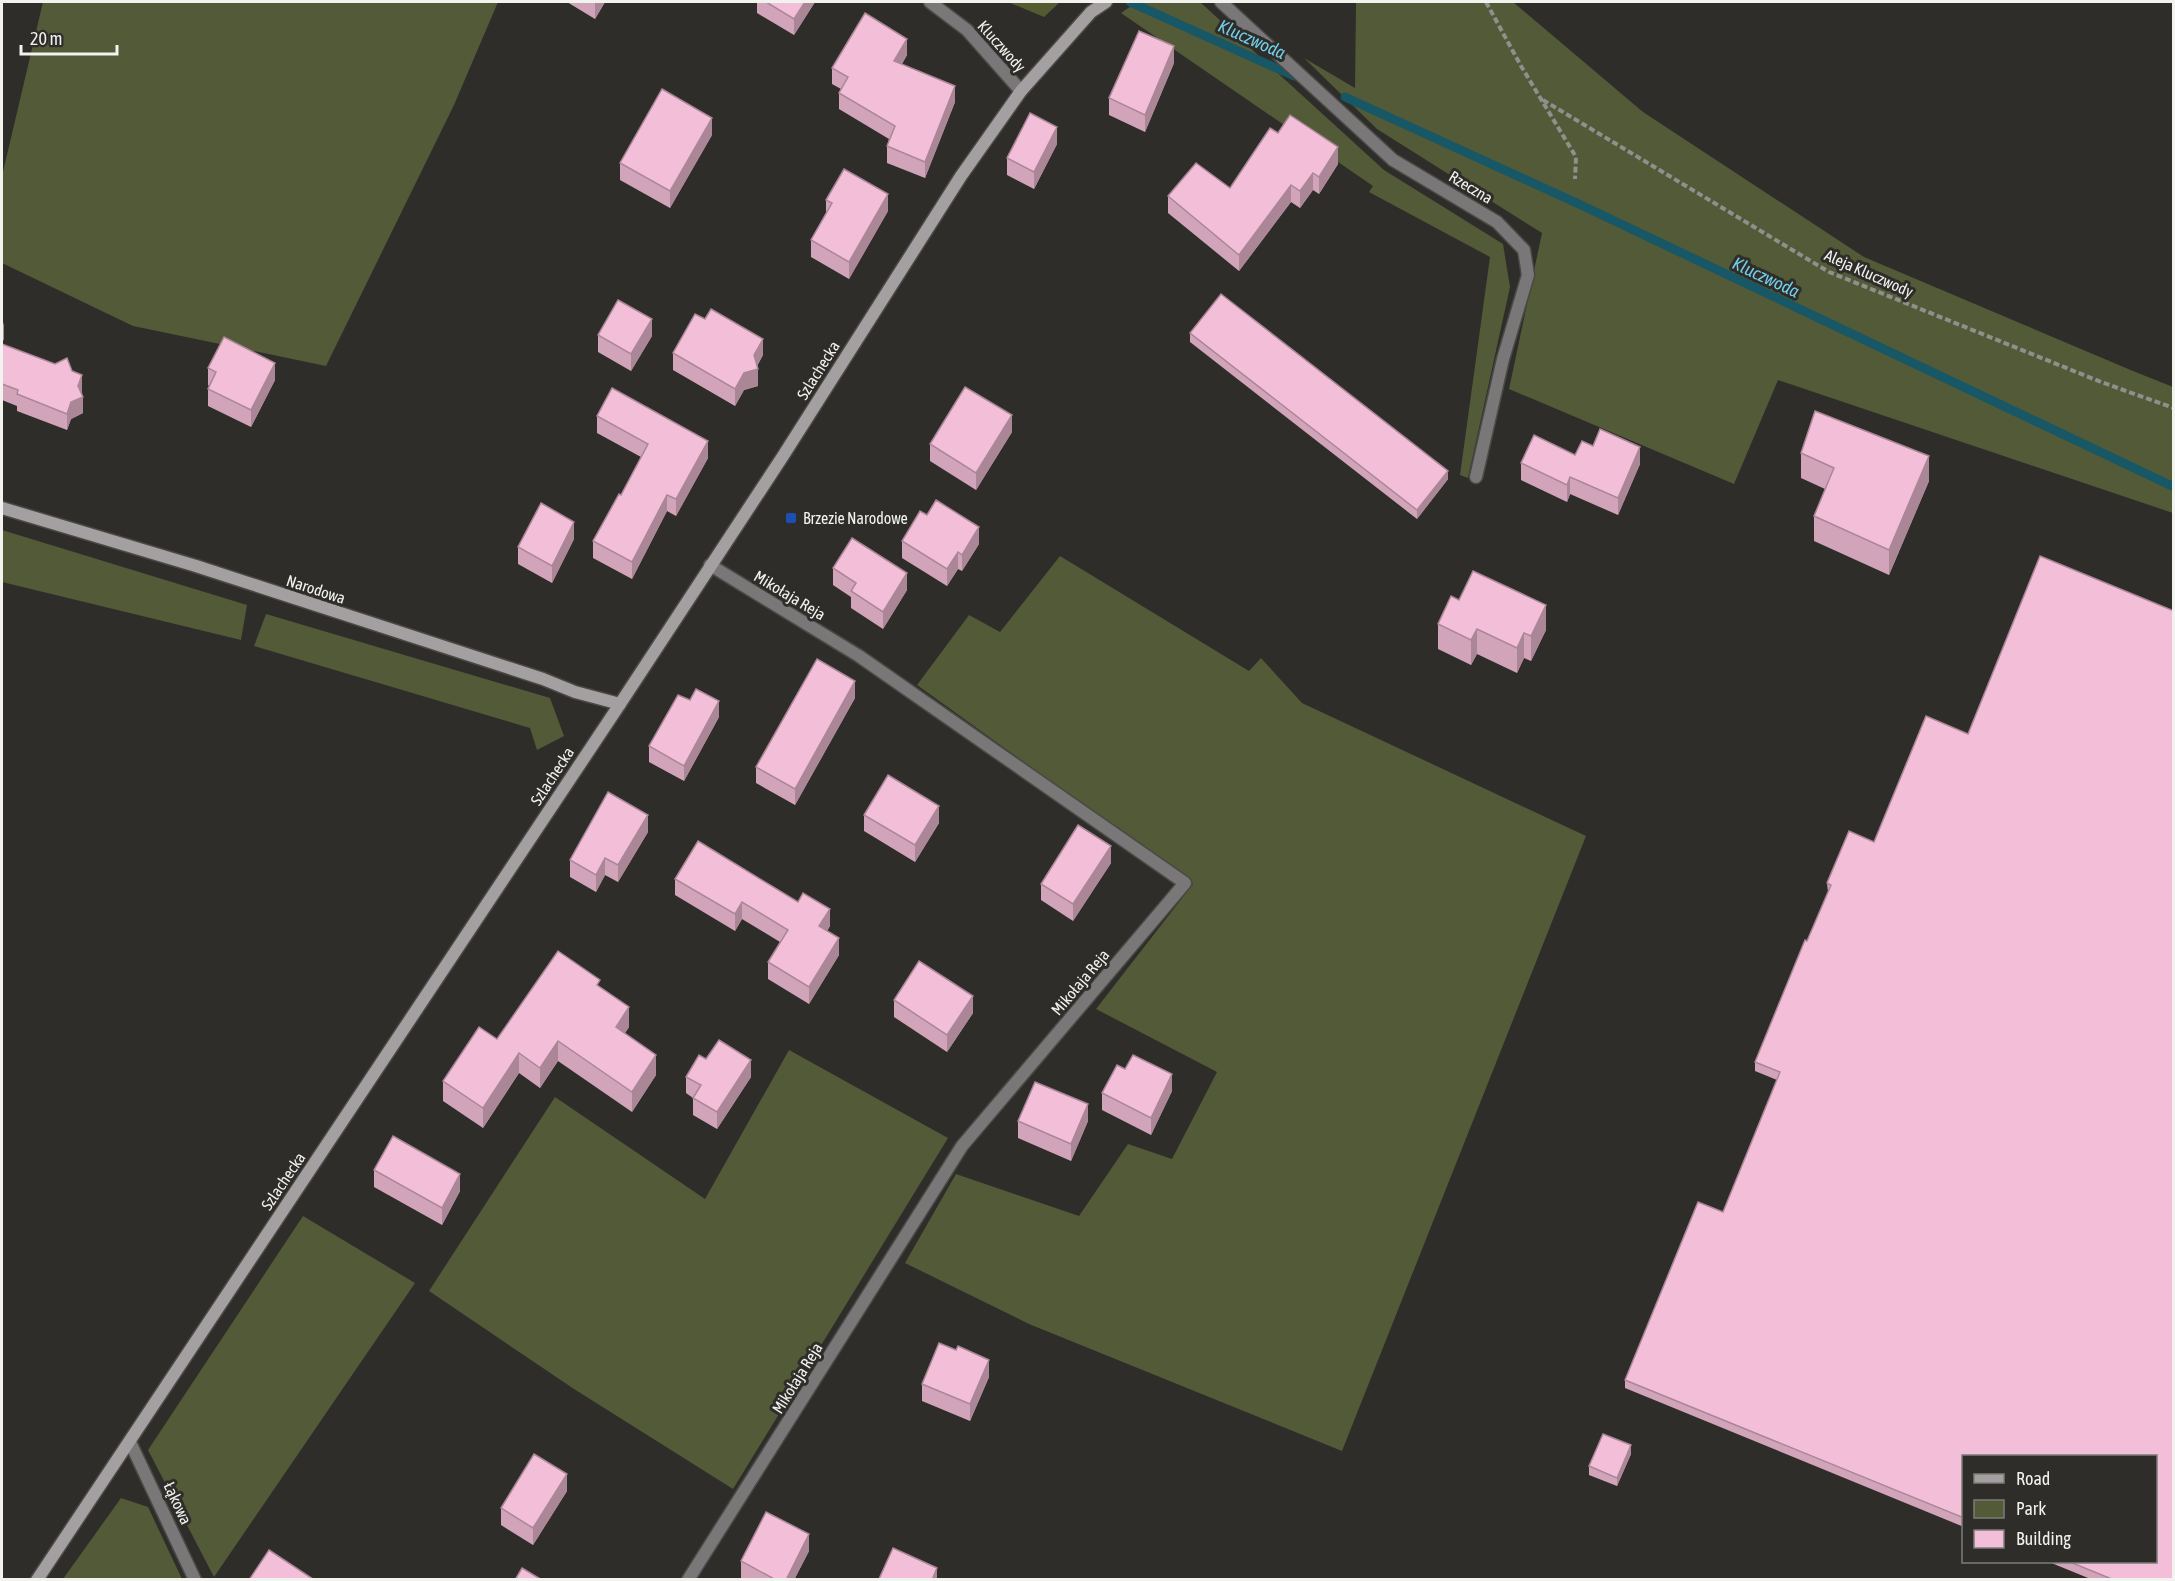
<svg xmlns="http://www.w3.org/2000/svg" width="2175" height="1581" viewBox="0 0 2175 1581" font-family="'Asap Condensed',sans-serif">
<style>
.green{fill:#525a38}
.forest{fill:#525c30}
.lines{fill:none;stroke-linecap:round;stroke-linejoin:round}
.stream{stroke:#185766;stroke-width:9}
.street-casing{stroke:#494946;stroke-width:15}
.secondary-casing{stroke:#494946;stroke-width:15}
.path{stroke:#8f8f8c;stroke-width:4;stroke-dasharray:6 3;stroke-linecap:butt}
.street{stroke:#797777;stroke-width:12}
.secondary{stroke:#a4a0a1;stroke-width:12}
.wall{fill:#d1a4ba}
.shaded-wall{fill:#aa8697}
.building{fill:#f3bfd8;stroke:#aa8697;stroke-width:1.5}
.transit-dot{fill:#1a4fb4;stroke:#2e2d2a;stroke-width:2}
.labels{text-anchor:middle;dominant-baseline:central;stroke-width:6;stroke-linejoin:round;paint-order:stroke}
.street-label{font-size:16px;fill:#f2f2ef;stroke:#2e2d2a}
.poi-label{font-size:16px;fill:#f2f2ef;stroke:#2e2d2a;text-anchor:start}
.water-label{font-size:18px;font-style:italic;fill:#71cfe9;stroke:#2e2d2a}
</style>
<rect width="100%" height="100%" fill="#2e2d2a"/>
<g class="green">
<path d="M43,2H498L454,105L326,366L133,326L2,263V176Z"/>
<path d="M1137,2H1200L1384,170L1503,244L1510,287L1468,478L1460,475L1490,257L1369,192L1373,186L1121,13Z"/>
<path d="M1356,2H1513L1643,112L1864,257L2133,371L2173,387V513L1778,380L1734,484L1509,389L1542,233L1377,129L1304,58L1355,88Z"/>
<path d="M2,530L247,605L241,640L2,582Z"/>
<path d="M1060,556L1249,671L1261,658L1302,703L1586,836L1342,1451L1029,1324L905,1263L956,1174L1079,1216L1128,1144L1172,1159L1217,1072L1096,1009L1193,884L917,685L969,615L1000,632Z"/>
<path d="M266,614L550,698L564,736L537,750L530,728L254,646Z"/>
<path d="M789,1050L948,1138L733,1489L574,1389L429,1291L555,1097L705,1199Z"/>
<path d="M303,1216L415,1283L214,1577L148,1450Z"/>
<path d="M121,1498L148,1507L182,1579H63Z"/>
</g>
<path class="forest" d="M1008,2H1060L1044,17Z"/>
<g class="lines">
<g class="stream">
<path d="M1130,2L1294,76"/>
<path d="M1345,97L1581,205L2174,487"/>
</g>
<g class="street-casing">
<g id="street">
<path d="M930,2L967,30L1021,91"/>
<path d="M1221,2L1393,160L1497,222L1524,250L1528,275L1503,359L1476,477"/>
<path d="M130,1442L195,1580"/>
<path d="M688,1580L962,1146L1185,883L859,656L710,565"/>
</g>
</g>
<g class="secondary-casing">
<g id="secondary">
<path d="M2,508L196,566L543,679L575,692L620,704"/>
<path d="M37,1580L620,704L783,456L961,176L1021,91L1091,12L1106,2"/>
</g>
</g>
<g class="path">
<path d="M1486,2L1521,66L1576,157L1575,179"/>
<path d="M1543,100L1829,272L2101,382L2174,408"/>
</g>
<use href="#street" class="street"/>
<use href="#secondary" class="secondary"/>
</g>
<g class="wall">
<path d="M567,2H605L595,19Z"/>
<path d="M757,2H815L794,35L757,13Z"/>
<path d="M907,55L902,64L955,102L925,178L887,163V146L889,139L839,109V93L841,89L832,84V68Z"/>
<path d="M1174,63L1145,132L1109,115V98Z"/>
<path d="M712,135L670,208L620,180V163Z"/>
<path d="M1057,144L1034,189L1007,175V158Z"/>
<path d="M1338,164L1319,194L1313,190L1300,208L1291,202L1239,271L1168,213V196L1230,188Z"/>
<path d="M826,200L888,211L849,279L811,257V240L826,213Z"/>
<path d="M2,321L4,338L2,344L72,371L82,391L83,413L71,419L67,430L17,411V406L2,400Z"/>
<path d="M1190,333L1448,479L1417,519L1190,342Z"/>
<path d="M598,335L652,336L631,371L598,352Z"/>
<path d="M673,353L763,355L757,366L758,386L744,390L735,406L673,370Z"/>
<path d="M208,368L275,380L251,427L208,406V389L209,386L208,385Z"/>
<path d="M597,416L708,458L676,516L667,511L632,579L593,558V541L621,495L641,457L597,433Z"/>
<path d="M1012,432L976,490L930,461V444Z"/>
<path d="M1593,446L1640,464L1618,515L1570,494L1567,502L1521,480V463L1575,455Z"/>
<path d="M1801,453L1929,481L1889,575L1814,541V516L1825,489L1801,478Z"/>
<path d="M574,539L552,583L518,564V547Z"/>
<path d="M902,541L979,544L962,571L958,569L947,586L902,558Z"/>
<path d="M833,568L907,590L883,629L851,608V597L833,585Z"/>
<path d="M1459,600L1546,630L1531,661L1524,658L1517,673L1477,654L1471,665L1438,649V624Z"/>
<path d="M855,698L795,805L756,783V767Z"/>
<path d="M719,717L684,781L649,762V746Z"/>
<path d="M864,815L939,823L915,862L864,831Z"/>
<path d="M1849,831L2174,1580H2093L2049,1562H2156L1964,1456V1527L1625,1388V1380L1723,1212L1777,1080L1755,1071V1062L1828,892L1827,883Z"/>
<path d="M648,832L618,882L605,875L596,892L570,877V860Z"/>
<path d="M1111,863L1073,921L1041,900V884Z"/>
<path d="M675,879L830,926L827,931L839,955L809,1004L768,979V962L780,942L742,919L735,931L675,895Z"/>
<path d="M600,987L629,1027L625,1033L656,1075L632,1112L558,1061L540,1088L519,1073L483,1128L443,1101V1081L497,1039Z"/>
<path d="M894,1000L973,1013L947,1052L894,1017Z"/>
<path d="M706,1059L751,1077L717,1129L693,1115V1098L686,1093V1077Z"/>
<path d="M1172,1091L1151,1135L1102,1110V1093Z"/>
<path d="M1018,1121H1088L1071,1161L1018,1138Z"/>
<path d="M374,1170L460,1191L442,1225L374,1187Z"/>
<path d="M989,1377L970,1421L922,1401V1384Z"/>
<path d="M1631,1454L1617,1486L1589,1475V1466Z"/>
<path d="M567,1491L533,1545L501,1525V1508Z"/>
<path d="M809,1551L794,1580H743L741,1578V1561Z"/>
</g>
<g class="shaded-wall">
<path d="M595,2H605L595,19Z"/>
<path d="M805,2H815L794,35V19Z"/>
<path d="M907,39V55L894,77V61Z"/>
<path d="M1174,46V63L1145,132V115Z"/>
<path d="M955,86V102L925,178V162Z"/>
<path d="M712,118V135L670,208V191Z"/>
<path d="M1057,127V144L1034,189V172Z"/>
<path d="M1338,147V164L1319,194V177Z"/>
<path d="M1313,173V190L1300,208V191Z"/>
<path d="M1291,185V202L1239,271V255Z"/>
<path d="M888,194V211L849,279V262Z"/>
<path d="M652,319V336L631,371V354Z"/>
<path d="M4,322V338L2,344V328Z"/>
<path d="M763,339V355L755,370L758,369V386L744,390L735,406V389Z"/>
<path d="M275,363V380L251,427V410Z"/>
<path d="M82,375V391L79,399L83,397V413L71,419L67,430V414Z"/>
<path d="M1012,415V432L976,490V473Z"/>
<path d="M708,441V458L676,516V499Z"/>
<path d="M1640,447V464L1618,515V498Z"/>
<path d="M1929,456V481L1889,575V550Z"/>
<path d="M1448,471V479L1417,519V510Z"/>
<path d="M1570,477V494L1567,502V485Z"/>
<path d="M667,495V511L632,579V562Z"/>
<path d="M574,522V539L552,583V566Z"/>
<path d="M979,527V544L962,571V555Z"/>
<path d="M958,552V569L947,586V569Z"/>
<path d="M907,573V590L883,629V612Z"/>
<path d="M1546,605V630L1531,661V636Z"/>
<path d="M1477,629V654L1471,665V640Z"/>
<path d="M1524,633V658L1517,673V648Z"/>
<path d="M855,681V698L795,805V789Z"/>
<path d="M719,701V717L684,781V766Z"/>
<path d="M939,806V823L915,862V845Z"/>
<path d="M648,815V832L618,882V865Z"/>
<path d="M1111,846V863L1073,921V904Z"/>
<path d="M605,858V875L596,892V875Z"/>
<path d="M742,902V919L735,931V914Z"/>
<path d="M830,909V926L819,943V926Z"/>
<path d="M839,938V955L809,1004V987Z"/>
<path d="M973,996V1013L947,1052V1035Z"/>
<path d="M629,1007V1027L616,1047V1027Z"/>
<path d="M558,1041V1061L540,1088V1068Z"/>
<path d="M519,1053V1073L483,1128V1108Z"/>
<path d="M656,1055V1075L632,1112V1092Z"/>
<path d="M751,1060V1077L717,1129V1112Z"/>
<path d="M1172,1074V1091L1151,1135V1118Z"/>
<path d="M1088,1104V1121L1071,1161V1144Z"/>
<path d="M460,1174V1191L442,1225V1208Z"/>
<path d="M989,1360V1377L970,1421V1404Z"/>
<path d="M1631,1445V1454L1617,1486V1478Z"/>
<path d="M567,1474V1491L533,1545V1528Z"/>
<path d="M809,1534V1551L794,1580H786Z"/>
<path d="M937,1568V1580H932Z"/>
</g>
<g class="building">
<path d="M766,2H805L794,19Z"/>
<path d="M865,13L907,39L894,61L955,86L925,162L887,146L895,126L839,93L848,77L832,68Z"/>
<path d="M1139,31L1174,46L1145,115L1109,98Z"/>
<path d="M662,89L712,118L670,191L620,163Z"/>
<path d="M1030,113L1057,127L1034,172L1007,158Z"/>
<path d="M1290,115L1338,147L1319,177L1313,173L1300,191L1291,185L1239,255L1168,196L1196,163L1230,188L1270,128L1278,133Z"/>
<path d="M844,169L888,194L849,262L811,240L832,203L826,200Z"/>
<path d="M1221,294L1448,471L1417,510L1190,333Z"/>
<path d="M618,300L652,319L631,354L598,335Z"/>
<path d="M711,309L763,339L754,355L758,369L744,373L735,389L673,353L695,314L705,319Z"/>
<path d="M224,337L275,363L251,410L208,389L216,372L208,368Z"/>
<path d="M2,344L55,364L67,358L72,371L82,375L78,386L83,397L71,402L67,414L17,394L18,390L2,384Z"/>
<path d="M965,387L1012,415L976,473L930,444Z"/>
<path d="M612,388L708,441L676,499L667,495L632,562L593,541L619,494L621,495L648,444L597,416Z"/>
<path d="M1815,411L1929,456L1889,550L1814,516L1834,468L1801,453Z"/>
<path d="M1600,429L1640,447L1618,498L1570,477L1567,485L1521,463L1534,435L1575,455L1582,441L1593,446Z"/>
<path d="M936,500L979,527L962,555L958,552L947,569L902,541L920,511L927,515Z"/>
<path d="M541,503L574,522L552,566L518,547Z"/>
<path d="M852,538L907,573L883,612L851,591L856,583L833,568Z"/>
<path d="M2040,556L2174,611V1580H2114L2070,1562H2156V1456H1964V1518L1625,1380L1698,1202L1723,1212L1780,1072L1755,1062L1805,940L1807,941L1831,885L1827,883L1849,831L1874,842L1926,716L1968,734Z"/>
<path d="M1473,571L1546,605L1531,636L1524,633L1517,648L1477,629L1471,640L1438,624L1451,596L1459,600Z"/>
<path d="M817,659L855,681L795,789L756,767Z"/>
<path d="M696,689L719,701L684,766L649,746L678,695L690,700Z"/>
<path d="M888,775L939,806L915,845L864,815Z"/>
<path d="M608,792L648,815L618,865L605,858L596,875L570,860Z"/>
<path d="M1078,825L1111,846L1073,904L1041,884Z"/>
<path d="M698,841L798,902L803,893L830,909L819,926L839,938L809,987L768,962L788,930L742,902L735,914L675,879Z"/>
<path d="M558,951L600,980L597,985L629,1007L616,1027L656,1055L632,1092L558,1041L540,1068L519,1053L483,1108L443,1081L479,1027L497,1039Z"/>
<path d="M919,961L973,996L947,1035L894,1000Z"/>
<path d="M719,1040L751,1060L717,1112L693,1098L701,1085L686,1077L699,1055L706,1059Z"/>
<path d="M1133,1055L1172,1074L1151,1118L1102,1093L1117,1065L1125,1069Z"/>
<path d="M1035,1082L1088,1104L1071,1144L1018,1121Z"/>
<path d="M393,1136L460,1174L442,1208L374,1170Z"/>
<path d="M939,1343L956,1350L958,1346L989,1360L970,1404L922,1384Z"/>
<path d="M1603,1434L1631,1445L1617,1478L1589,1466Z"/>
<path d="M534,1454L567,1474L533,1528L501,1508Z"/>
<path d="M766,1512L809,1534L786,1580H776L741,1561Z"/>
<path d="M893,1548L937,1568L932,1580L879,1579Z"/>
<path d="M269,1550L313,1579L249,1580Z"/>
<path d="M522,1568L542,1580H515Z"/>
</g>
<rect class="transit-dot" x="785" y="512" width="12" height="12" rx="3"/>
<g class="labels">
<g class="street-label">
<text transform="translate(1002 46) rotate(48)">Kluczwody</text>
<text transform="translate(1471 187) rotate(31)">Rzeczna</text>
<text transform="translate(1869 273) rotate(24)">Aleja Kluczwody</text>
<text transform="translate(818 370) rotate(-58)">Szlachecka</text>
<text transform="translate(316 589) rotate(18)">Narodowa</text>
<text transform="translate(790 595) rotate(31)">Mikołaja Reja</text>
<text transform="translate(552 776) rotate(-57)">Szlachecka</text>
<text transform="translate(1080 982) rotate(-50)">Mikołaja Reja</text>
<text transform="translate(283 1181) rotate(-56)">Szlachecka</text>
<text transform="translate(797 1378) rotate(-58)">Mikołaja Reja</text>
<text transform="translate(178 1503) rotate(65)">Łąkowa</text>
</g>
<g class="poi-label">
<text x="803" y="518">Brzezie Narodowe</text>
</g>
<g class="water-label">
<text transform="translate(1252 39) rotate(24)">Kluczwoda</text>
<text transform="translate(1766 277) rotate(25)">Kluczwoda</text>
</g>
</g>
<rect width="2175" height="1581" fill="none" stroke="#f2f2ef" stroke-width="6"/>
<rect x="1962" y="1455" width="195" height="108" fill="#2e2d2a" stroke="#7c7c79" stroke-width="1.5"/>
<rect x="1974" y="1474" width="30" height="9" fill="#a4a0a1" stroke="#7c7c79" stroke-width="1.5"/>
<text x="2016" y="1485" font-size="18" fill="#f2f2ef">Road</text>
<rect x="1974" y="1500" width="30" height="18" fill="#525a38" stroke="#7c7c79" stroke-width="1.5"/>
<text x="2016" y="1515" font-size="18" fill="#f2f2ef">Park</text>
<rect x="1974" y="1530" width="30" height="18" fill="#f3bfd8" stroke="#7c7c79" stroke-width="1.5"/>
<text x="2016" y="1545" font-size="18" fill="#f2f2ef">Building</text>
<path d="M21 45v9h96v-9" fill="none" stroke="#f2f2ef" stroke-width="3"/>
<text x="30" y="45" font-size="18" fill="#f2f2ef" stroke="#2e2d2a" stroke-width="4.5" paint-order="stroke">20 m</text>
</svg>
